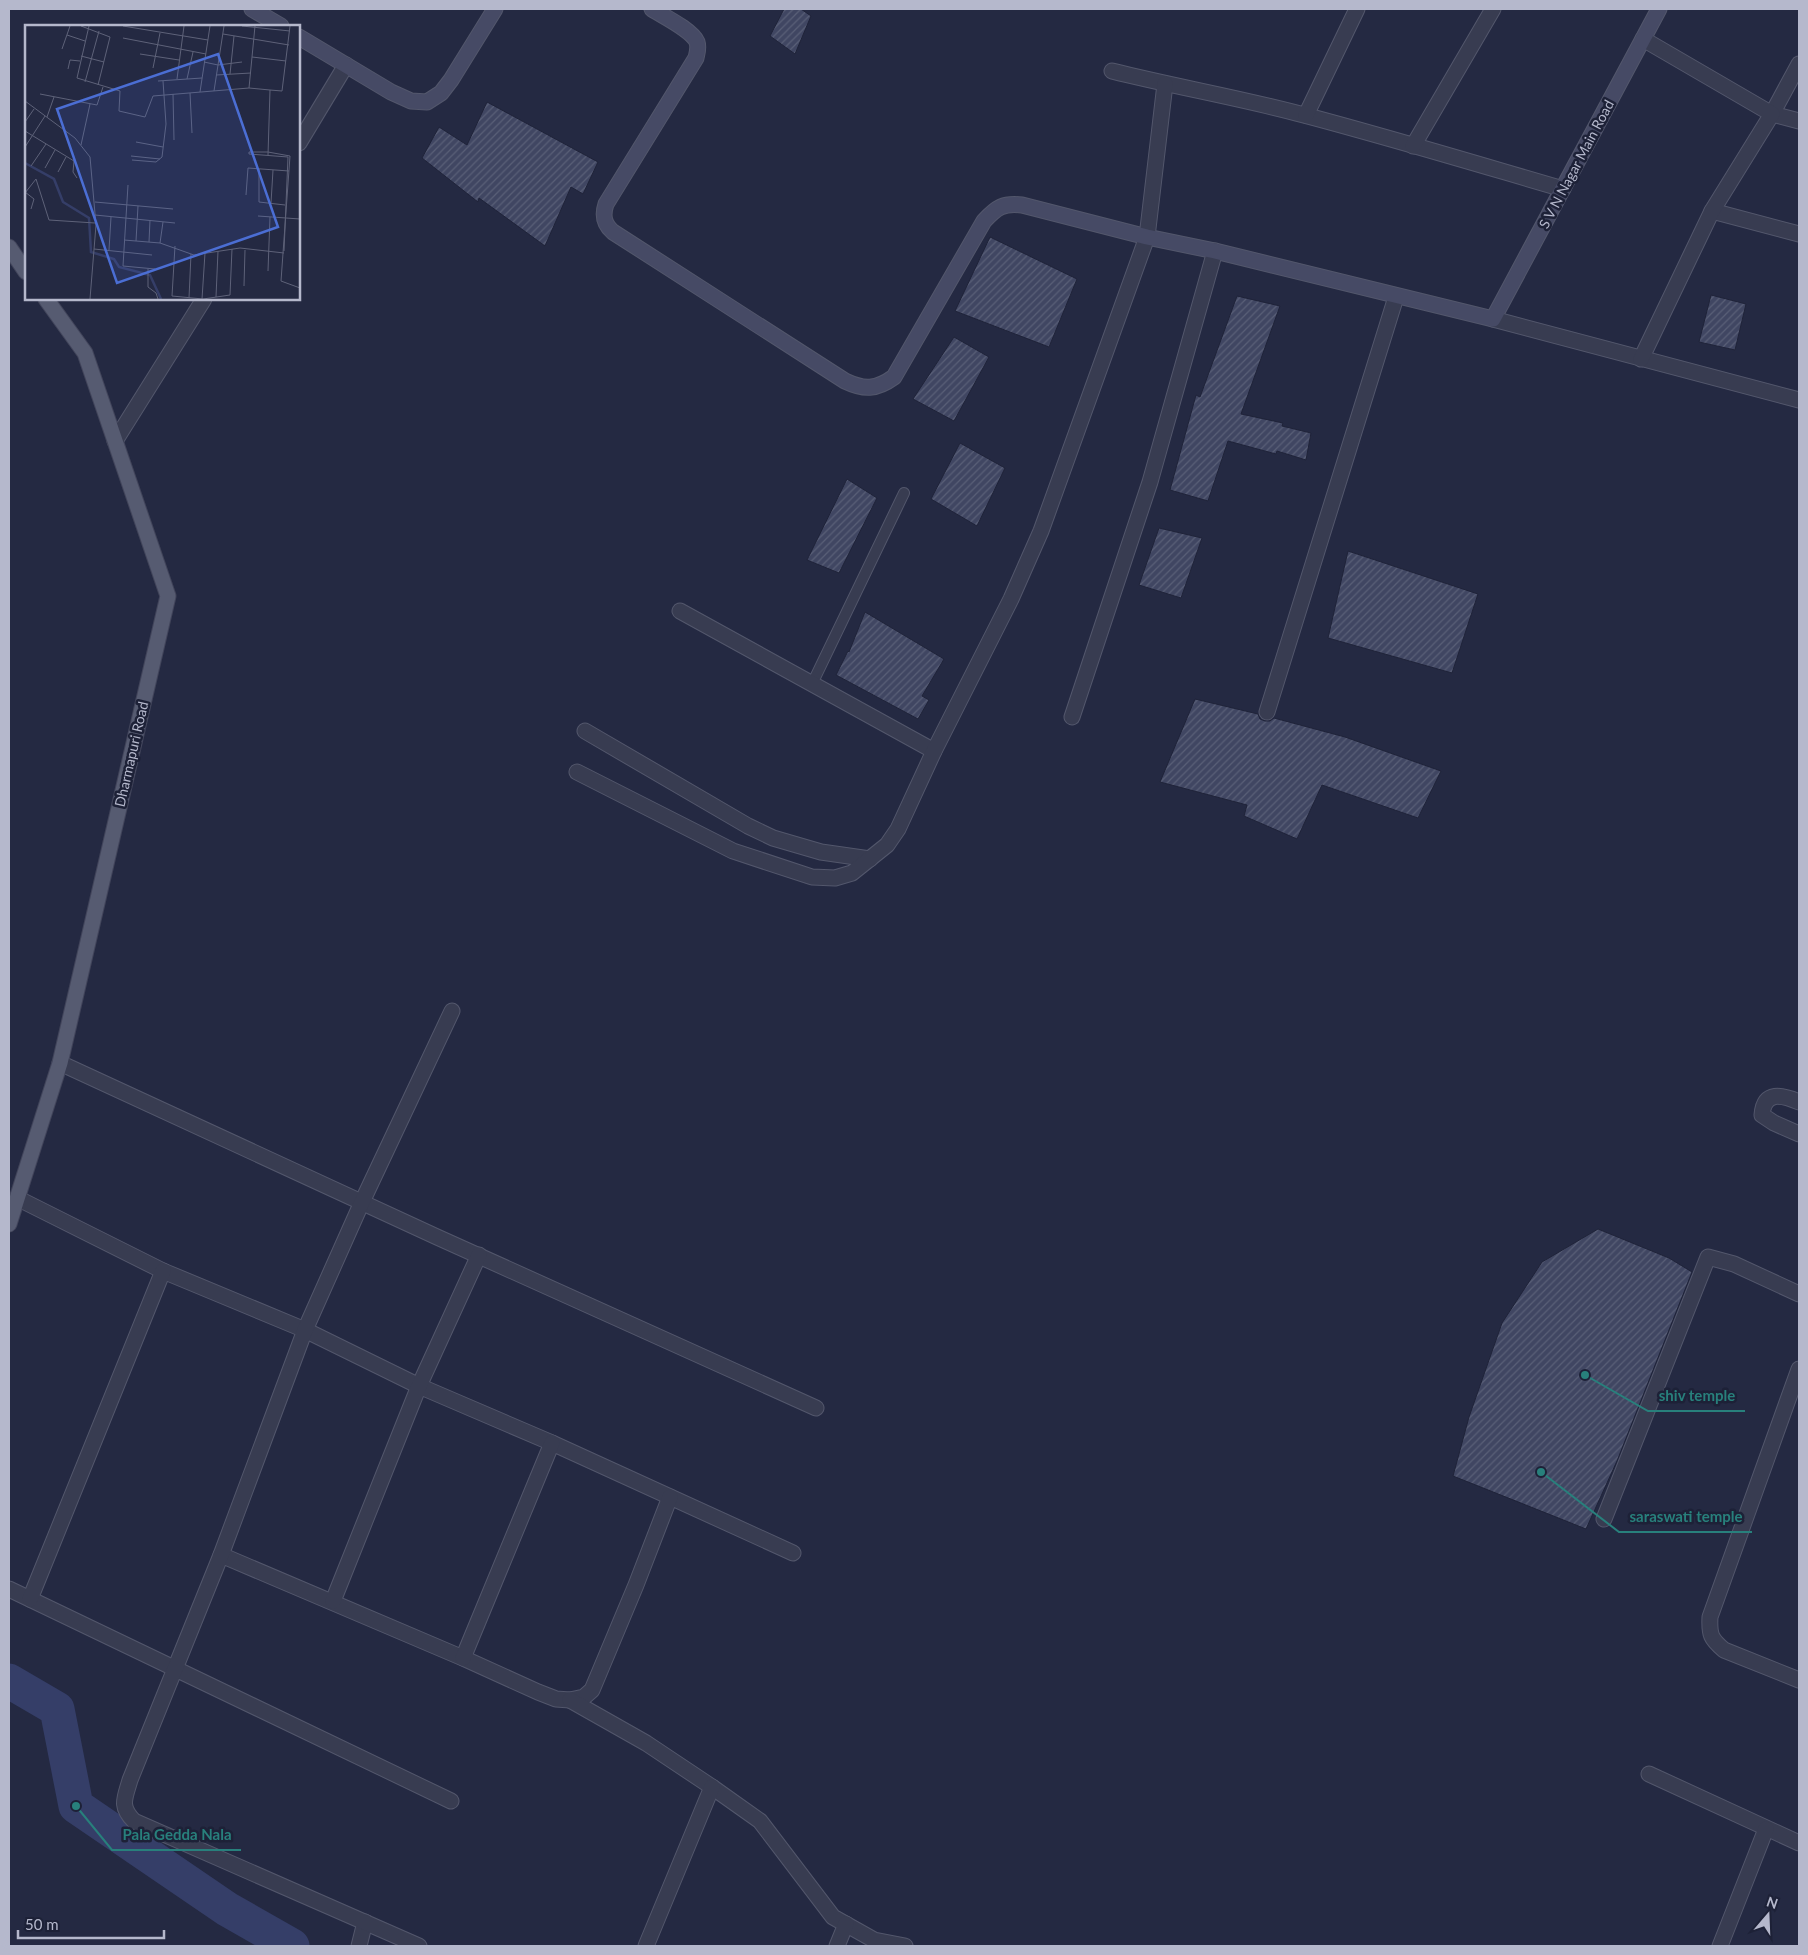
<svg xmlns="http://www.w3.org/2000/svg" width="1808" height="1955" viewBox="0 0 1808 1955" font-family="Lato,sans-serif">
<style>
.lines{fill:none;stroke-linecap:round;stroke-linejoin:round}
.river{stroke:#353e68;stroke-width:35}
.building{fill:url(#building-hatch);stroke:#1f2339}
.lane-casing{stroke:#53576c;stroke-width:12}
.street-casing{stroke:#53576c;stroke-width:17}
.secondary-casing{stroke:#53576c;stroke-width:17}
.primary-casing{stroke:#42455b;stroke-width:17}
.lane{stroke:#383c51;stroke-width:10}
.street{stroke:#383c51;stroke-width:15}
.secondary{stroke:#464a65;stroke-width:15}
.primary{stroke:#565b71;stroke-width:15}
.labels{text-anchor:middle;dominant-baseline:central;stroke-width:5;stroke-linejoin:round;paint-order:stroke}
.street-label{font-size:14px;fill:#b5b8cc;stroke:#1d2137}
.inset-river{fill:none;stroke:#353e68;stroke-width:2.5}
.inset-road{fill:none;stroke:#5e6279;stroke-width:1}
.view{fill:#4b6ed4;fill-opacity:0.15;stroke:#4b6ed4;stroke-width:2.5}
.inset-edge{fill:none;stroke:#b5b8cc;stroke-width:2.5}
.leader{fill:none;stroke:#28807c;stroke-width:2}
.callout-dot{fill:#28807c;stroke:#1d2137;stroke-width:2}
.callout-label{font-size:15px;text-anchor:middle;font-weight:bold;fill:#28807c;stroke:#1d2137;stroke-width:5;stroke-linejoin:round;paint-order:stroke}
</style>
<defs>
<pattern id="building-hatch" width="6" height="6" patternUnits="userSpaceOnUse" patternTransform="scale(1.25)"><rect width="6" height="6" fill="#404662"/><path d="M-1 1l2-2M0 6l6-6M5 7l2-2" fill="none" stroke="#595f77"/></pattern>
</defs>
<rect width="100%" height="100%" fill="#242942"/>
<g class="lines">
<path class="river" d="M9,1681L57,1709L76,1806L227,1909L292,1946"/>
</g>
<g class="building">
<path d="M784,9H801L811,16L795,54L770,36Z"/>
<path d="M487,102L598,162L583,194L571,187L545,246L479,198L478,202L422,158L439,127L467,145Z"/>
<path d="M990,237L1077,279L1049,347L955,311Z"/>
<path d="M1711,295L1746,304L1735,350L1699,342Z"/>
<path d="M1237,296L1280,306L1241,414L1283,423L1282,426L1311,433L1306,460L1277,451L1276,454L1228,441L1208,501L1170,490L1196,395L1200,397Z"/>
<path d="M954,337L989,357L954,421L913,399Z"/>
<path d="M960,443L1005,468L977,526L931,499Z"/>
<path d="M847,479L877,498L839,573L807,560Z"/>
<path d="M1159,528L1202,538L1181,598L1139,585Z"/>
<path d="M1348,551L1478,594L1452,673L1328,638Z"/>
<path d="M865,612L944,659L922,696L929,700L918,719L836,675L848,651L849,652Z"/>
<path d="M1195,699L1258,714L1260,719L1265,721H1270L1274,718L1345,737L1441,771L1418,818L1322,785L1297,839L1244,816L1247,805L1160,782Z"/>
<path d="M1598,1229L1669,1258L1692,1272L1617,1461L1586,1529L1453,1476L1469,1417L1502,1323L1542,1262Z"/>
</g>
<g class="lines">
<g class="lane-casing">
<path id="lane" d="M812,684L904,493"/>
</g>
<g class="street-casing">
<g id="street">
<path d="M1799,64L1772,114L1799,121"/>
<path d="M1112,71C1176,87 1241,98 1304,115C1391,138 1477,164 1563,189"/>
<path d="M1306,115L1357,9"/>
<path d="M299,143L346,65"/>
<path d="M1413,146L1493,9"/>
<path d="M1712,211L1799,234"/>
<path d="M1493,319L1799,400"/>
<path d="M1641,359L1712,211L1772,114L1643,39"/>
<path d="M115,441L204,299"/>
<path d="M680,611L934,751"/>
<path d="M1267,712L1396,297"/>
<path d="M1072,717L1150,482L1215,251"/>
<path d="M585,731L748,826L773,838L821,852L870,859"/>
<path d="M577,772L733,851L812,877L835,878L852,873L887,845L898,829L934,751L1011,599L1041,531L1147,237L1165,84"/>
<path d="M60,1063L437,1237L816,1408"/>
<path d="M1799,1102C1782,1095 1764,1090 1762,1115L1774,1123L1799,1134"/>
<path d="M17,1198L163,1271L305,1330L419,1386L552,1443L793,1553"/>
<path d="M1799,1369L1710,1617C1709,1635 1711,1639 1724,1650L1799,1680"/>
<path d="M1604,1519L1708,1257L1734,1264L1799,1294"/>
<path d="M221,1555L463,1658L538,1692L556,1699L570,1700L584,1697L592,1690L636,1585L670,1497"/>
<path d="M9,1589L451,1801"/>
<path d="M30,1599L163,1271"/>
<path d="M333,1601L419,1386L479,1255"/>
<path d="M463,1658L552,1443"/>
<path d="M570,1700L646,1743L712,1787L760,1821L833,1917L874,1940L905,1946"/>
<path d="M1649,1774L1799,1843"/>
<path d="M359,1946L365,1922"/>
<path d="M419,1946L134,1821C119,1806 125,1798 130,1780L221,1555L305,1330L362,1202L452,1011"/>
<path d="M646,1946L712,1787"/>
<path d="M837,1946L846,1924"/>
<path d="M1720,1946L1766,1829"/>
</g>
</g>
<g class="secondary-casing">
<g id="secondary">
<path d="M252,9L281,26"/>
<path d="M652,9C663,16 692,30 697,42C699,48 697,53 696,58L606,204C602,216 604,224 613,232L845,381C864,390 876,390 894,377L984,221C997,207 1003,203 1022,205L1147,237L1215,251L1493,319L1659,9"/>
<path d="M299,37L391,92L411,101L427,102L441,93L451,80L495,9"/>
</g>
</g>
<g class="primary-casing">
<g id="primary">
<path d="M9,247L26,272"/>
<path d="M9,1224L60,1063L168,596L85,353L46,299"/>
</g>
</g>
<use href="#lane" class="lane"/>
<use href="#street" class="street"/>
<use href="#secondary" class="secondary"/>
<use href="#primary" class="primary"/>
</g>
<g class="labels">
<g class="street-label">
<text transform="translate(1576 164) rotate(-62)">S V N Nagar Main Road</text>
<text transform="translate(131 754) rotate(-77)">Dharmapuri Road</text>
</g>
</g>
<g transform="translate(25 25)">
<rect width="275" height="275" fill="#242942"/>
<path class="inset-river" d="M0,138L29,154L38,177L64,193L66,227L89,234L94,242L125,250L136,274"/>
<path class="inset-road" d="M56,1L85,12L73,60M64,1L52,53L95,66L94,86L120,92L128,71L224,63M98,1L183,15M199,1L193,40L217,37M217,1L265,6M230,1L224,63L245,65M198,9L264,20M42,10L60,16M98,13L181,29M37,24L45,1M115,29L154,35M56,31L79,37M227,32L261,36M179,37L193,40L189,66M128,43L135,8M43,44L45,35L55,36M205,49L209,11M191,50L226,48M152,54L159,1M162,54L168,27M133,56L177,53M60,57L74,6M175,67L185,1M165,68L167,108M15,69L72,80L78,62M148,69L149,115M0,76L50,113L65,132L71,200L65,274M22,92L29,72M0,97L9,84M0,106L49,136L48,147L52,153M111,117L138,122M56,120L65,79M0,122L20,91M224,129V127H243L265,131L256,256L275,263M224,129L263,132L259,226M243,130L245,65L257,66L265,1M106,131L135,134M107,135L131,137L137,132L141,99L138,56M6,141L21,119M20,143L30,125M234,144V177L260,180M33,147L41,132M103,160L98,241L130,244M0,167L9,174L6,184M0,168L11,154L24,195L70,198M221,170L223,143L264,146M70,177L148,184M246,178L248,145M70,190L150,198M233,191L275,194M99,215L135,218L138,197M111,216L113,181M124,217L125,195M135,218L169,230L215,223L259,228M150,221L147,271L178,274L205,270L207,224M69,224L127,230M84,225L86,192M123,244V262L131,268L133,274M243,246L245,192M219,261L220,225M191,272L193,226M164,273L166,229M177,274L180,228"/>
<path class="view" d="M193,29L253,202L92,258L32,84Z"/>
<rect width="275" height="275" class="inset-edge"/>
</g>
<path class="leader" d="M1585 1375L1648 1411H1745M1541 1472L1619 1532H1752M76 1806L112 1850H241"/>
<g class="callout-dot">
<circle cx="1585" cy="1375" r="5"/>
<circle cx="1541" cy="1472" r="5"/>
<circle cx="76" cy="1806" r="5"/>
</g>
<g class="callout-label">
<text x="1697" y="1401">shiv temple</text>
<text x="1686" y="1522">saraswati temple</text>
<text x="177" y="1840">Pala Gedda Nala</text>
</g>
<rect width="1808" height="1955" fill="none" stroke="#b5b8cc" stroke-width="20"/>
<g transform="translate(1768 1915) rotate(19)" stroke="#1d2137" stroke-width="4" paint-order="stroke">
<path d="M0-4L9 19L0 12L-9 19Z" fill="#b5b8cc"/>
<text y="-8" font-size="14" font-weight="bold" text-anchor="middle" fill="#b5b8cc">N</text>
</g>
<path d="M18 1930v8h146v-8" fill="none" stroke="#b5b8cc" stroke-width="2.5"/>
<text x="25" y="1930" font-size="15" fill="#b5b8cc" stroke="#1d2137" stroke-width="4" paint-order="stroke">50 m</text>
</svg>
